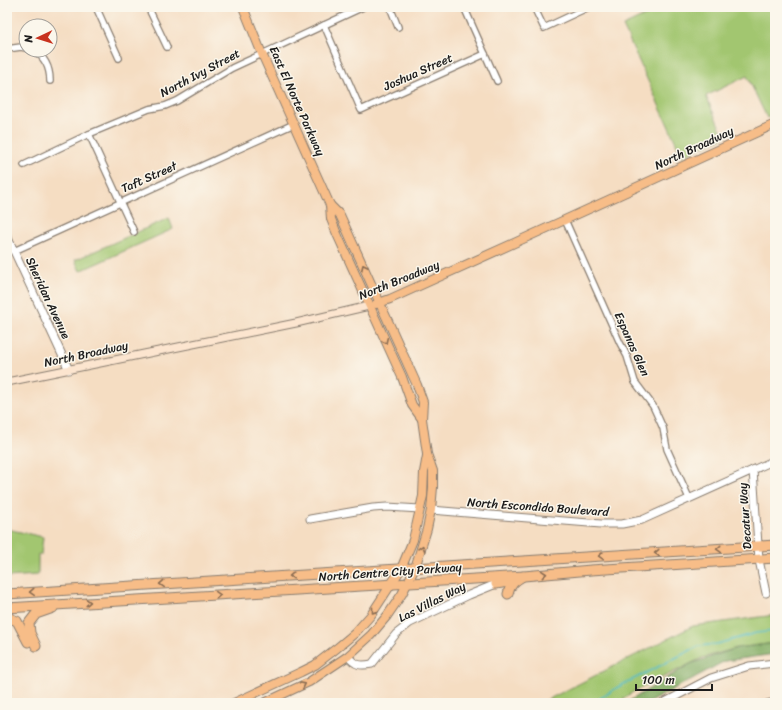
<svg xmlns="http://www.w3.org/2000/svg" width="782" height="710" viewBox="0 0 782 710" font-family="Sriracha,sans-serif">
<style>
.green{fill:#a2c670;stroke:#5f7146}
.forest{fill:#81ab62;stroke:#4e643f}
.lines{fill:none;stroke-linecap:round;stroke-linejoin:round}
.stream{stroke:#4dbbc4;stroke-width:1.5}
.minor-casing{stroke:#887c6f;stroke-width:8}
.tertiary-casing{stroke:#887c6f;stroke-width:9}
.secondary-casing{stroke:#887c6f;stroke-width:9}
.primary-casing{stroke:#887c6f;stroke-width:10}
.trunk-casing{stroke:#887c6f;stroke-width:11}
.minor{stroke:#fff;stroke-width:5.5}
.tertiary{stroke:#fff;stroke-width:7}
.secondary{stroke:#fce5cf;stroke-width:7}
.primary{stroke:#f7bd88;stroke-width:8}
.trunk{stroke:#f7bd88;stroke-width:9}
.oneway{stroke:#8a6c52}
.labels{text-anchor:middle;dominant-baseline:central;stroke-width:3;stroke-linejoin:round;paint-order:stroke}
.street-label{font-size:12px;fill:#1c1c1c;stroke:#fbf7ec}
</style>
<rect width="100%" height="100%" fill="#fbf7ec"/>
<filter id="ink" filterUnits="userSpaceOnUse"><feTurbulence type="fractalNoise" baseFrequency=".025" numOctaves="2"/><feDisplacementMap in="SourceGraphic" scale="8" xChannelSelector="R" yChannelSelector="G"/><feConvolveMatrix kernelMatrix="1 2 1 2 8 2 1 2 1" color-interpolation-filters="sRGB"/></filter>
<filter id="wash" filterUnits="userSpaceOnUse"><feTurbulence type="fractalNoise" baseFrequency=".012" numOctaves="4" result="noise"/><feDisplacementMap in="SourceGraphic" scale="16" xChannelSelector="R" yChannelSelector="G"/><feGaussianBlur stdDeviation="0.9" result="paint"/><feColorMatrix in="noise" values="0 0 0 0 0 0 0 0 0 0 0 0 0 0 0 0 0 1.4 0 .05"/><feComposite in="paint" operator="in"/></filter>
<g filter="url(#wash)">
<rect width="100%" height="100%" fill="#f5ddc2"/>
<g class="green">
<path d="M664,7H775V114L767,118L747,76L706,96L724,137L682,156L623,26Z"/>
<path d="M169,218L173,229L80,271L75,260Z"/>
<path d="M7,529L43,537L41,555L38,554V575L7,577Z"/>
<path d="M775,615V643L737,648L702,658L633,692L618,703H541L693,626Z"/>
</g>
<path class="forest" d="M775,643V654L725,661L648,703H626L690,664L737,648Z"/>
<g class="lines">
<path class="stream" d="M593,703L618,687L699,646L717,644L756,633L775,631"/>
</g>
</g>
<g filter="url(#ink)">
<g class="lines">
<g class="minor-casing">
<g id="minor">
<path d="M96,7L119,58"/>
<path d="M148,7L167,47"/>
<path d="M390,7L398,27"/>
<path d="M464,7L497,81"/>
<path d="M534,7L544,28L589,7"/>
<path d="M324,25L361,110L485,54"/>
<path d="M7,49L21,47L26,48"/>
<path d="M33,50C45,57 50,67 50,81"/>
<path d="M89,134L134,232"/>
<path d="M24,165L89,134L149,109L165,106L177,101L232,68L363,7"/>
<path d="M565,220L620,343L627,356L635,382L653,406L663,428L667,449L689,498"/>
<path d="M14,251L294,124"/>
<path d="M771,462L775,472"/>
<path d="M768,703L775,702"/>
</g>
</g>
<g class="tertiary-casing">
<g id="tertiary">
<path d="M7,236L69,370"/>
<path d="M753,470L759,560L766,593"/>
<path d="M431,510L601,524H622L642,520L775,460"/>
<path d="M310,519L373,508L387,507L420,509"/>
<path d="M348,656C355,666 361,666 372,664L396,634L410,623L469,595L496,584"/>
<path d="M663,703L711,678L749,666L775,663"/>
</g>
</g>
<g class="secondary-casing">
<path id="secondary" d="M7,382L296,323L369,306"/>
</g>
<g class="primary-casing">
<g id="primary">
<path d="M243,7L262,54L330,205L331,219L337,234L402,377L412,405L422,419"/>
<path d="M376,304L390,299L512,244L775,124"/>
<path d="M234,703L301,672L315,665L337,648L355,633L371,615L401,569L413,540L423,496L424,472L427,456"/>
<path d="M264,703L309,682L348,656L371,635L387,616L402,594L415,568L427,529L431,510L433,487V471L427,454L422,419L423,402L417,385L340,215L330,205"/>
</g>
</g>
<g class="trunk-casing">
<g id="trunk">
<path d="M496,584L515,581"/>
<path d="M7,594L775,545"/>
<path d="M508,594C510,584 515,581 523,576"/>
<path d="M7,608L524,576L591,570L775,558"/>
<path d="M7,617L17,621L28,642"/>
<path d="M36,646L30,633L29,623L36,614L53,608"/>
</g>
</g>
<use href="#minor" class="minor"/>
<use href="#tertiary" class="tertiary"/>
<use href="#secondary" class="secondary"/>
<use href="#primary" class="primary"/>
<use href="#trunk" class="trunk"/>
</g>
<defs><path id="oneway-chevron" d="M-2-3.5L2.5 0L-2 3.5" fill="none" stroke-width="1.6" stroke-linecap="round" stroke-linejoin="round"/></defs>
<g class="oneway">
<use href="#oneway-chevron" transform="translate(364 267) rotate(-115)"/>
<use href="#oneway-chevron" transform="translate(385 341) rotate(65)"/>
<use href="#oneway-chevron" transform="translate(422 548) rotate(-73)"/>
<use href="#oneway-chevron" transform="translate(719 549) rotate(176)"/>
<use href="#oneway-chevron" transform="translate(657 553) rotate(177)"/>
<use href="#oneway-chevron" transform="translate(601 556) rotate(176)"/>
<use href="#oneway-chevron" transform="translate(544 574) rotate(-5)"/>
<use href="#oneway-chevron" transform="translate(292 576) rotate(176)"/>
<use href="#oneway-chevron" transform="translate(162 584) rotate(176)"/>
<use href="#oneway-chevron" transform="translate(32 592) rotate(176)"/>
<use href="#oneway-chevron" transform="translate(218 595) rotate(-4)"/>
<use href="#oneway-chevron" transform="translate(88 602) rotate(-3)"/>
<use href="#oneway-chevron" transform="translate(374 611) rotate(128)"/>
<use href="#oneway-chevron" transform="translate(303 685) rotate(-26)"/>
</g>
</g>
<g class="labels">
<g class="street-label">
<text transform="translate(418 72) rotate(-24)">Joshua Street</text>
<text transform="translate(200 73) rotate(-28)">North Ivy Street</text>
<text transform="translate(297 101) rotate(66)">East El Norte Parkway</text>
<text transform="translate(694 148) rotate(-25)">North Broadway</text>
<text transform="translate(149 177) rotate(-24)">Taft Street</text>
<text transform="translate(399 280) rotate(-22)">North Broadway</text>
<text transform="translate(48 298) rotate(65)">Sheridan Avenue</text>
<text transform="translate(632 344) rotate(66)">Espanas Glen</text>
<text transform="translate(86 354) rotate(-12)">North Broadway</text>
<text transform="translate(538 507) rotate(4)">North Escondido Boulevard</text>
<text transform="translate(745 516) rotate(-94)">Decatur Way</text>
<text transform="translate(390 572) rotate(-4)">North Centre City Parkway</text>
<text transform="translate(432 602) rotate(-27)">Las Villas Way</text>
</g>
</g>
<rect width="782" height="710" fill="none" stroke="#fbf7ec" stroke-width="24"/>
<g transform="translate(38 38) rotate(266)"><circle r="19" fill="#fbf7ec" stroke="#a29f99"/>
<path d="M0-3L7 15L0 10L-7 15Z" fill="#c8321e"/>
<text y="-6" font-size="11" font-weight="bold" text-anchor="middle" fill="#1c1c1c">N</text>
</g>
<path d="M636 684v6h76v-6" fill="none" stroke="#1c1c1c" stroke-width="2"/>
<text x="642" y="684" font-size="12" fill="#1c1c1c" stroke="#fbf7ec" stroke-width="3" paint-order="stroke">100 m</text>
</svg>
